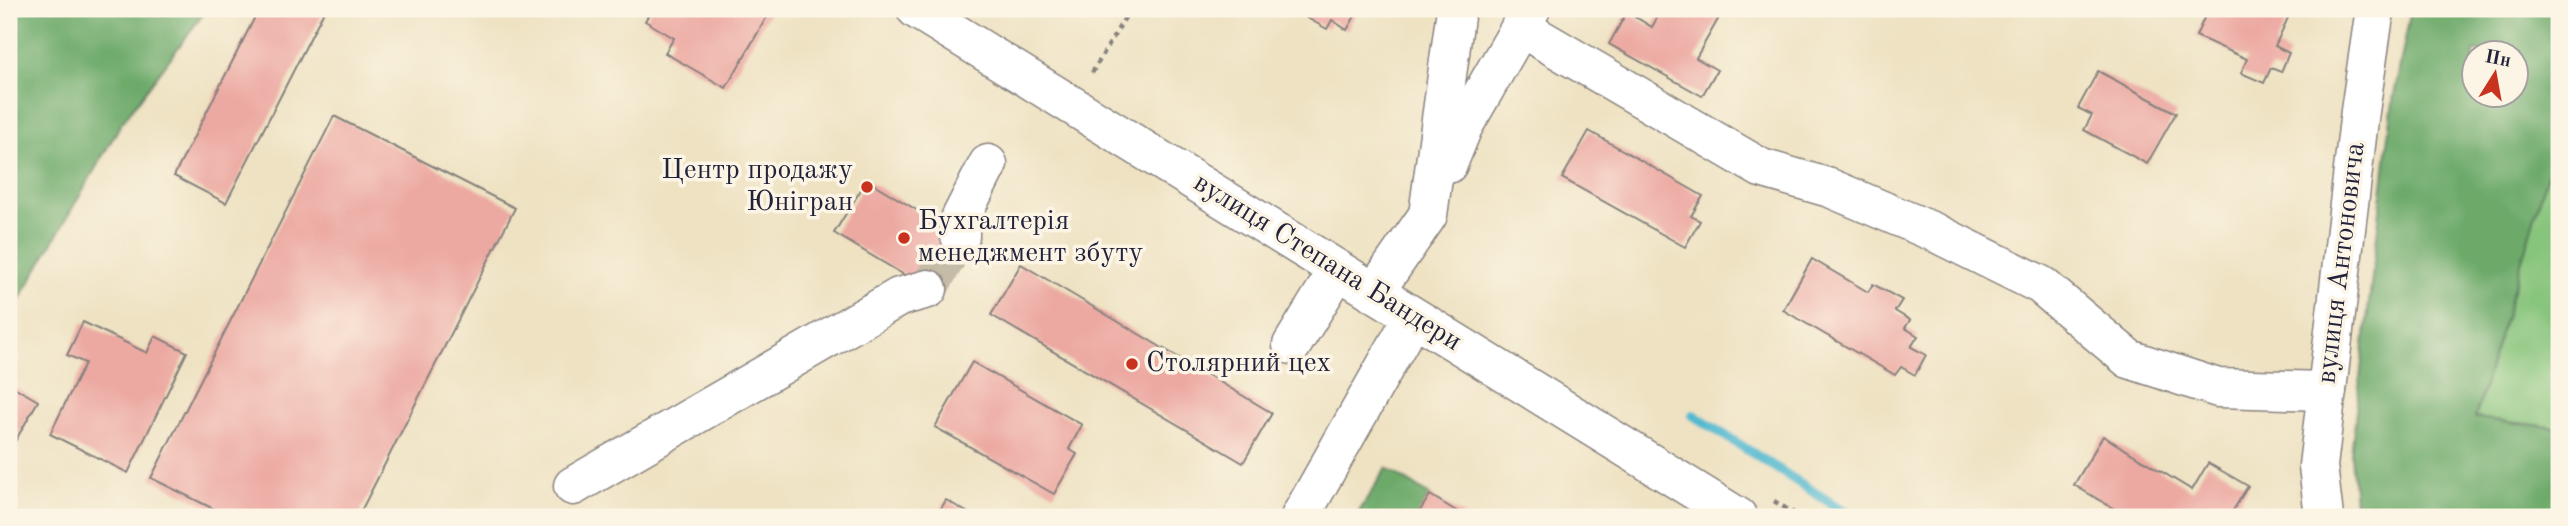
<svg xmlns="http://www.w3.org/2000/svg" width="2568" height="526" viewBox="0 0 2568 526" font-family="'Old Standard TT',serif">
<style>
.green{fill:#87c47b;stroke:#54735b;stroke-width:2}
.forest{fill:#6daa6b;stroke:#486653;stroke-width:2;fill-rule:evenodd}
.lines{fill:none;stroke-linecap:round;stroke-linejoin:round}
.stream{stroke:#52b9d0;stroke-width:10}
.building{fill:#eca9a2}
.minor-tunnel{stroke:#c5bca7;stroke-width:38;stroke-dasharray:38 19;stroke-linecap:butt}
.minor-casing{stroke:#88827e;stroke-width:41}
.path{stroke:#88827e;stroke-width:4.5;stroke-dasharray:5 5;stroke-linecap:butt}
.minor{stroke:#fff;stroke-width:38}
.poi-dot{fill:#c8321e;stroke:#fcf5e5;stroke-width:2.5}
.labels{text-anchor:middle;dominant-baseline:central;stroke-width:7;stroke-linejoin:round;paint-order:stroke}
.poi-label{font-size:28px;fill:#22223b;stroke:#fcf5e5;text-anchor:start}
.street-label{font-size:28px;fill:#22223b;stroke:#fcf5e5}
</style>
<rect width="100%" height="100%" fill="#fcf5e5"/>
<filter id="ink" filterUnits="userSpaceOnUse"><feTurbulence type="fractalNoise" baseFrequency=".0143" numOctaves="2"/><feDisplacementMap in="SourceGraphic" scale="14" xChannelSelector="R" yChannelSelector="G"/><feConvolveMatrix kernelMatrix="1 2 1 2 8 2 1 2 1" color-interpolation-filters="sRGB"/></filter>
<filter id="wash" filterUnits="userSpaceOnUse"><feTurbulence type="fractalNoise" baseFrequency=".00686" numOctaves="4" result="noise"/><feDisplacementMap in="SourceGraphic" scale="28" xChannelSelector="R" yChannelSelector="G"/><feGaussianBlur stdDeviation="1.57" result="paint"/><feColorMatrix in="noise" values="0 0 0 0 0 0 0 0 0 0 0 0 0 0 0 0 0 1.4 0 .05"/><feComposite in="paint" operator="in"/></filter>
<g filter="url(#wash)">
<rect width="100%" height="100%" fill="#eee2c2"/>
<path class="green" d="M2559,135V428L2475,418Z"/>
<g class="forest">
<path d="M9,9H207L121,124L9,318Z"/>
<path d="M2411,9H2559V135L2475,418L2559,428V517H2469L2459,513L2457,517H2356L2351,454L2393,101ZM2474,52H2516V94H2474Z"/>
<path d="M1386,468L1430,495L1416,517H1356Z"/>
</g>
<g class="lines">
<path class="stream" d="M1693,415L1853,517"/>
</g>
<g id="blocks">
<g class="building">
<path d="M259,9H325L226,203L174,176Z"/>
<path d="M652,9H762L769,13L726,88L665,53L674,38L645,21Z"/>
<path d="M1291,9H1359L1347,30L1332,20L1327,29Z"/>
<path d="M1662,9H1724L1696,58L1717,70L1702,96L1609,44L1627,12L1652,27Z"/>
<path d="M2208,9H2292L2275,46L2289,53L2281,72L2271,68L2264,83L2241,73L2247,59L2196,36Z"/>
<path d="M2098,71L2176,113L2147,164L2084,130L2092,115L2078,108Z"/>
<path d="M334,116L515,208L358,517H230L151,478Z"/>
<path d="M1589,131L1703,196L1691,216L1700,221L1685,247L1562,178Z"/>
<path d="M867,180L973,244L941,297L834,233Z"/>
<path d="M1812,259L1868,292L1873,284L1902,300L1895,311L1910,320L1905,328L1918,336L1911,347L1926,355L1915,375L1901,367L1895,375L1783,310Z"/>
<path d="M1021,264L1272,413L1243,463L991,315Z"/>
<path d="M83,322L147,353L155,336L187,352L128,473L50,434L85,363L67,355Z"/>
<path d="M972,362L1082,425L1069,449L1077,454L1054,494L935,427Z"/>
<path d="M9,384L38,401L9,452Z"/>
<path d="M2103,436L2192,490L2208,463L2248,486L2229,517H2128L2074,485Z"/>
<path d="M1430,495L1466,517H1416Z"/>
<path d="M946,500L975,517H936Z"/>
</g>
</g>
</g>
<g filter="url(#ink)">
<use href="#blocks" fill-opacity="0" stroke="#88827e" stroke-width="2"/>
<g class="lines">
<path class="minor-tunnel" d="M928,289L960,236"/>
<g class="minor-casing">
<g id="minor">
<path d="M916,9L1738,517"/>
<path d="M1520,27L1761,168L1830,188L1936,233L2041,285L2129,359L2218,388L2327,391"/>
<path d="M1448,164L1463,127L1531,9"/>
<path d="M960,236V219L988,164"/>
<path d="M1374,293L1428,215L1456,9"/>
<path d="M1292,345L1338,270"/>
<path d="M573,486L899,297L928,289"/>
<path d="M1300,517L1413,317"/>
<path d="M2324,517L2318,466L2360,111L2375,9"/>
</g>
</g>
<g class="path">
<path d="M1092,73L1130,9"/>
<path d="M1774,501L1800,517"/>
</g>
<use href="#minor" class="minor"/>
</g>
</g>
<g class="poi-dot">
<circle cx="867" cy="187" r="7"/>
<circle cx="904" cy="238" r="7"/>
<circle cx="1132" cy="364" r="7"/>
</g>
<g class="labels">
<g class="poi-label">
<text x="853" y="171" text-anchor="end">Центр продажу<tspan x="853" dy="32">Юнігран</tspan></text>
<text x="918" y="222">Бухгалтерія<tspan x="918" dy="32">менеджмент збуту</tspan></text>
<text x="1146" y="364">Столярний цех</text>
</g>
<g class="street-label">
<text transform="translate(1327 263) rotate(32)">вулиця Степана Бандери</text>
<text transform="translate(2342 263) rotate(-83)">вулиця Антоновича</text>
</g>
</g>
<rect width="2568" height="526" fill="none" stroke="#fcf5e5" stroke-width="35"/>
<g transform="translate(2495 74) rotate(11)"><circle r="33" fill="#fcf5e5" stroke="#a5a1a1" stroke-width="2"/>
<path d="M0-5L12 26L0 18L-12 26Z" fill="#c8321e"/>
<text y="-10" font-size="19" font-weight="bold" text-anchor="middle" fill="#22223b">Пн</text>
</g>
</svg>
